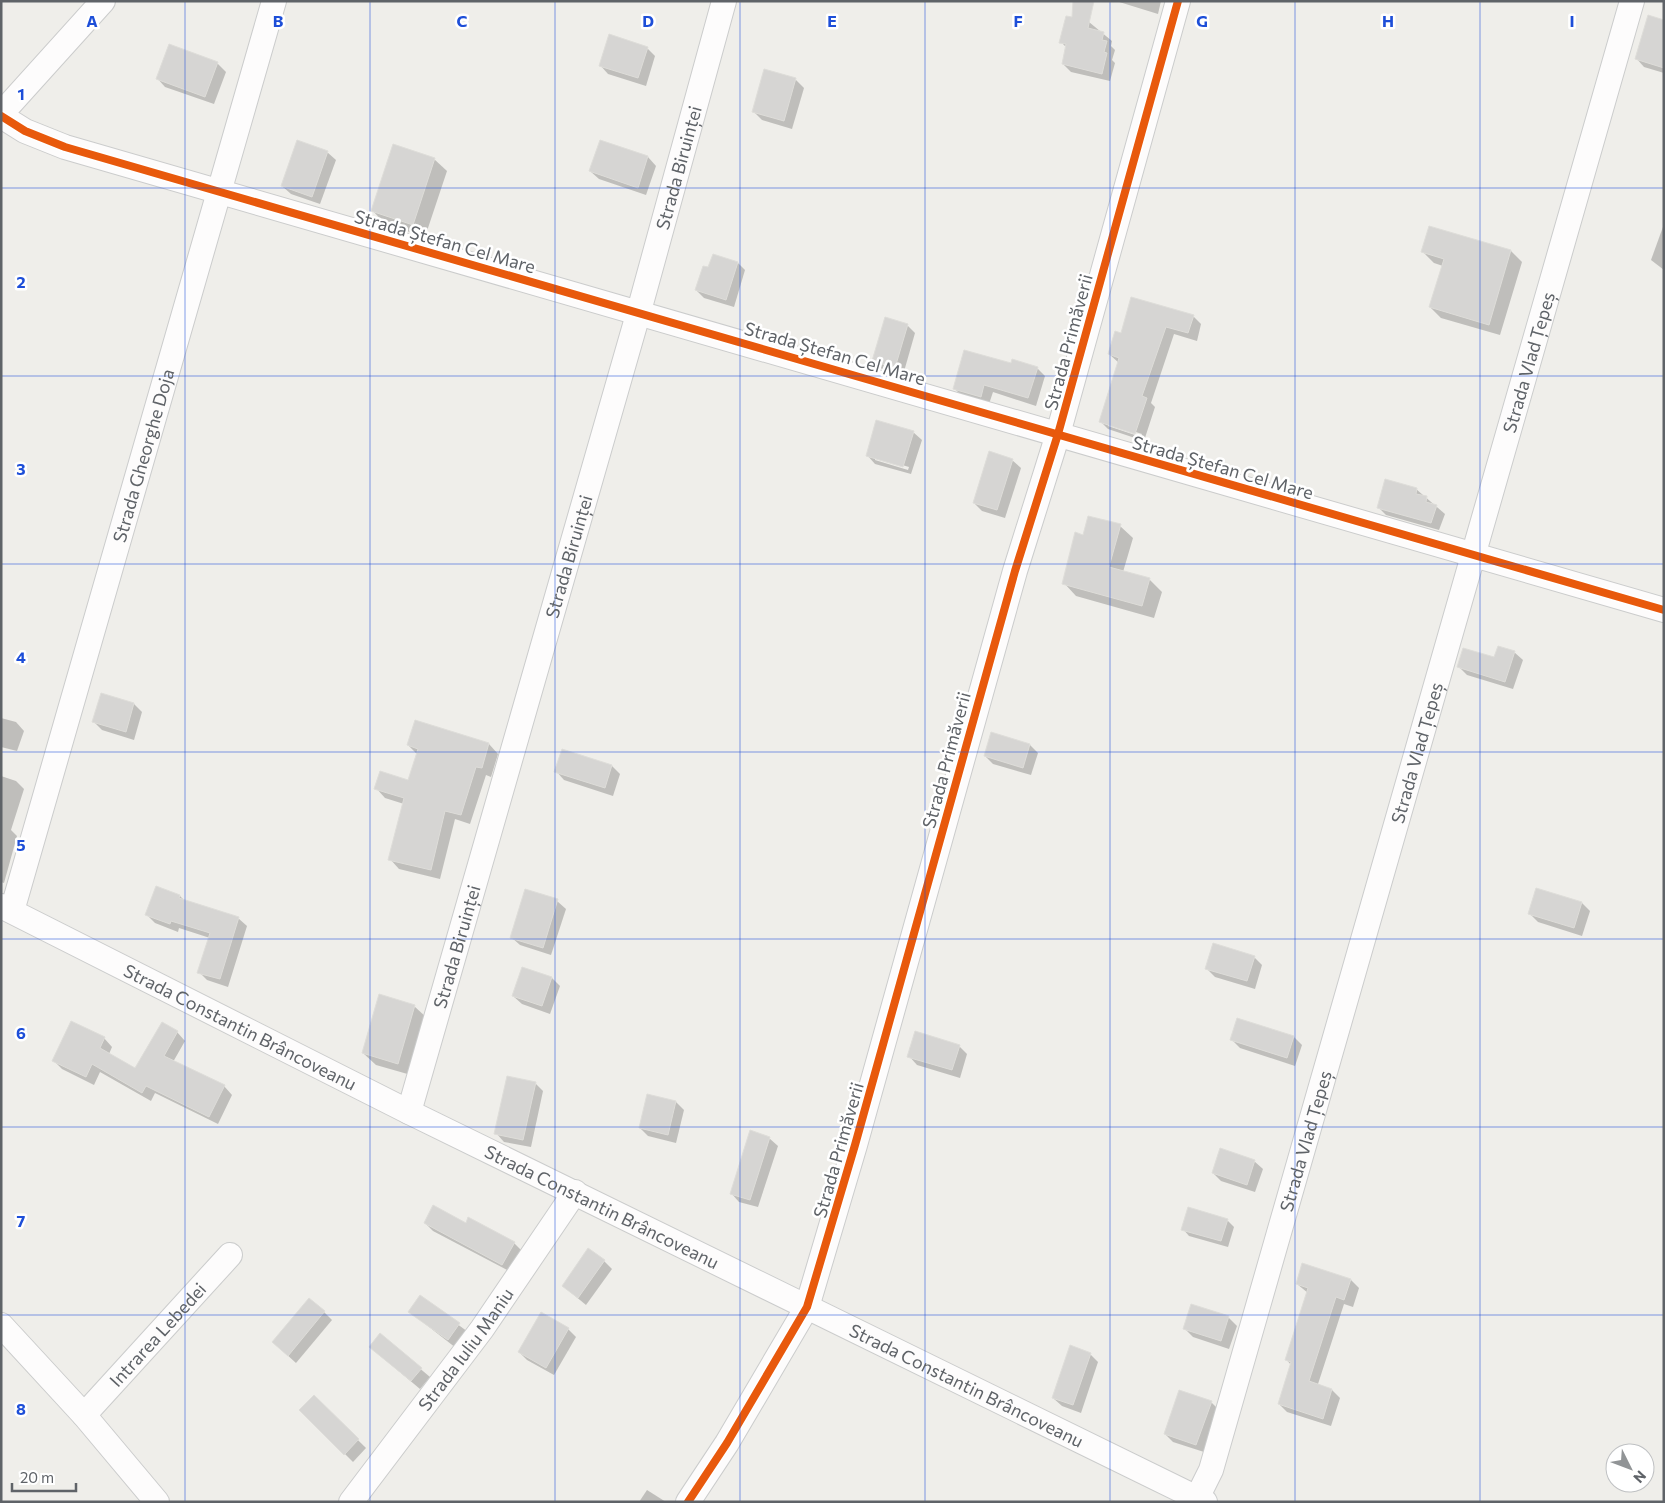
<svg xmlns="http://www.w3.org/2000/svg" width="1665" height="1503" viewBox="0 0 1665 1503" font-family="Commissioner,sans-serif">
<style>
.shadow{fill:#0003;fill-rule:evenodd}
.building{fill:#d6d5d3;stroke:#deddd9}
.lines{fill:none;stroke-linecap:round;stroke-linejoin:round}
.minor-casing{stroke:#cbcccc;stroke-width:26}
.minor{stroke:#fdfcfc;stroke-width:24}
.cycleway-casing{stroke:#fff;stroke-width:11}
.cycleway{stroke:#e8590c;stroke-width:8}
.grid{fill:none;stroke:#1d4ed8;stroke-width:1;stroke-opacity:0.55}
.labels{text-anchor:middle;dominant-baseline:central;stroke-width:5;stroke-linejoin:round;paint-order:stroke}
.street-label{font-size:18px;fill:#5f6368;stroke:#fff}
.grid-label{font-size:16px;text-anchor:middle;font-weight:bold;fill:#1d4ed8;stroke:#fff;stroke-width:5;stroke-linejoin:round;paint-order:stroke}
</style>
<rect width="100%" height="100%" fill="#efeeea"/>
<g class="shadow">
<path d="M1116,1H1161L1158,14Z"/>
<path d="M1664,21V73L1644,67L1636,58Z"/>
<path d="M1089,22L1112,41L1111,46L1115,50L1112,60L1115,63L1110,81L1071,72L1063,64L1067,48L1061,42Z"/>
<path d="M647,48L655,56L646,86L608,74L600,65Z"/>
<path d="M217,63L226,72L214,104L165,87L157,78Z"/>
<path d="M765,71L796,80L804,88L792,129L762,120L753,111Z"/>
<path d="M601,141L648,157L656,166L646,195L599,179L590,171Z"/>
<path d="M327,152L336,160L320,204L291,194L282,186Z"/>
<path d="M434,159L447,171L425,237L385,224L373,211Z"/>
<path d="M1664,224V270L1651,260Z"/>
<path d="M1430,228L1511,251L1522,262L1500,335L1441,318L1430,307L1443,266L1434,263L1423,252Z"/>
<path d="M738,263L745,270L734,307L704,298L696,290Z"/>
<path d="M1193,316L1201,324L1197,341L1174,334L1151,403L1155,407L1144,441L1108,429L1100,421L1119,363L1109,354L1122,335ZM1108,423L1142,434L1141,437L1108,426Z"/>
<path d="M907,325L915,333L903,375L882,369L874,361Z"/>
<path d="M1011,365L1037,368L1045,376L1036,406L993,392L989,404L963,397L954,388Z"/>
<path d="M913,432L922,440L911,474L875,464L867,455ZM875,457L909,467L908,470L875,460Z"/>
<path d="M1012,460L1021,468L1005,518L982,511L974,503Z"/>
<path d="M1416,489L1445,514L1439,530L1386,515L1378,507Z"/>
<path d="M1120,526L1133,538L1123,572L1149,579L1162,592L1154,618L1076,596L1064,583L1083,536Z"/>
<path d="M1514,652L1523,660L1513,689L1467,675L1459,667Z"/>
<path d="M134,704L142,712L134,740L102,730L94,722Z"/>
<path d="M1,718L16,722L24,731L17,751L1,747Z"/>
<path d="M489,744L498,754L491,777L486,775L470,824L455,819L440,879L399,869L390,859L404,804L385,798L376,788L409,782L417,754L408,745Z"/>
<path d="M1030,745L1038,753L1031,775L993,764L985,756Z"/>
<path d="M612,766L620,774L613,796L564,780L556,771Z"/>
<path d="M1,776L16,781L24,789L11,830L17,836L4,883L1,882Z"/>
<path d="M180,896L186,902L238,918L247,926L228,987L207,980L199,972L210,938L179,928L178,932L155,923L147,915Z"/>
<path d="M557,901L566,909L551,955L520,945L511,937Z"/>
<path d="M1582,903L1590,911L1582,936L1538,922L1530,914Z"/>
<path d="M1254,957L1262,965L1255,989L1215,977L1207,969Z"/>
<path d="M552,978L560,986L550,1014L522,1004L513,996Z"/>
<path d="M414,1006L427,1018L411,1075L376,1065L363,1053Z"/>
<path d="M177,1032L185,1041L173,1062L224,1086L232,1095L218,1124L155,1093L151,1101L100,1072L94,1085L62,1069L54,1061L104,1038L112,1047L109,1054L136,1069Z"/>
<path d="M1294,1037L1302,1045L1295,1066L1240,1048L1232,1040Z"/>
<path d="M959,1046L967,1054L960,1078L917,1065L909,1056Z"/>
<path d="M535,1083L543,1091L531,1147L504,1142L496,1133Z"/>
<path d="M676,1102L684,1110L676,1143L648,1136L640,1128Z"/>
<path d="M769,1138L778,1146L758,1207L739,1202L731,1193Z"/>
<path d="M1254,1161L1263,1169L1255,1192L1221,1181L1213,1173Z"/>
<path d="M1227,1220L1234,1227L1228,1247L1189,1236L1183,1229Z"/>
<path d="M425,1223L466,1224L514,1243L522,1251L511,1272L433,1231Z"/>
<path d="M604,1261L612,1269L586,1305L563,1286Z"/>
<path d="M1351,1280L1359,1288L1353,1307L1344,1304L1318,1384L1332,1390L1340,1398L1331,1426L1287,1412L1279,1404L1291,1365L1286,1359L1308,1293L1297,1284Z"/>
<path d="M421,1297L468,1332L456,1348L410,1312Z"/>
<path d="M1192,1306L1229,1318L1237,1326L1229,1349L1193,1337L1185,1329Z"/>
<path d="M324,1312L332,1320L296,1363L273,1342Z"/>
<path d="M568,1329L576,1337L554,1375L527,1360L519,1352Z"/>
<path d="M380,1335L430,1377L420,1389L370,1347Z"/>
<path d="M1090,1354L1098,1362L1081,1413L1062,1406L1053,1398Z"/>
<path d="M314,1397L366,1448L353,1462L301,1410Z"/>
<path d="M1211,1402L1219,1410L1204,1452L1173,1442L1165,1434Z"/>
<path d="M647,1490L666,1502H639Z"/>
</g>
<g class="building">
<path d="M1073,1H1094L1088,28L1104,32L1102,40L1107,41L1104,52L1107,53L1102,74L1062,64L1066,44L1059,43L1066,16L1072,17Z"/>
<path d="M1648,15L1664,20V68L1635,59Z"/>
<path d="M609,34L648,47L638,78L599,66Z"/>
<path d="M169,44L218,62L205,97L156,79Z"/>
<path d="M764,69L796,78L784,121L752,112Z"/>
<path d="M297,140L328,151L312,197L281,186Z"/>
<path d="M600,140L648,156L638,188L589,171Z"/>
<path d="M393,144L435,158L413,225L371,211Z"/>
<path d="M1429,226L1511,250L1489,325L1429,307L1444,259L1421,252Z"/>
<path d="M713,254L738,262L726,300L695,290L703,266L708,267Z"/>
<path d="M1131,297L1194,315L1188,333L1166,327L1142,396L1147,398L1135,434L1099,422L1119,358L1108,354L1115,331L1121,333Z"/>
<path d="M885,317L908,324L895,368L872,361Z"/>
<path d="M964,350L1011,363L1012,359L1038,367L1028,398L984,385L981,397L953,389Z"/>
<path d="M876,420L914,431L903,467L866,456Z"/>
<path d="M989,451L1013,459L997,510L973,503Z"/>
<path d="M1385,479L1417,488L1416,494L1427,496L1426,502L1437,505L1431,523L1377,508Z"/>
<path d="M1088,516L1121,524L1109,567L1150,578L1142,606L1062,584L1075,532L1083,535Z"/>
<path d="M1498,646L1515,651L1505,682L1457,667L1463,648L1494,657Z"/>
<path d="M101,693L134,703L126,732L92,722Z"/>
<path d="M415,720L489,743L482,768L476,767L461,815L445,811L431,870L388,860L404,798L374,789L380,771L408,780L418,749L407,745Z"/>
<path d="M991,732L1030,744L1023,768L984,756Z"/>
<path d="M562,749L612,765L605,788L554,772Z"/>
<path d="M156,886L180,895L179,898L239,917L220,979L197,973L210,933L171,921L170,924L145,915Z"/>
<path d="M1536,888L1582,902L1574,928L1528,914Z"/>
<path d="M525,889L558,899L543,948L510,938Z"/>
<path d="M1213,943L1255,956L1247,981L1205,969Z"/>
<path d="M522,967L552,977L542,1006L512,996Z"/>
<path d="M379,994L415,1005L398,1064L362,1053Z"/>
<path d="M1237,1018L1294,1036L1287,1058L1230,1040Z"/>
<path d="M71,1021L105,1037L100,1048L135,1068L162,1022L178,1031L164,1056L225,1085L209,1117L146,1086L142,1093L92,1064L86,1077L52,1061Z"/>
<path d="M915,1031L960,1045L952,1070L907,1057Z"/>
<path d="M507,1076L536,1082L523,1140L494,1134Z"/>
<path d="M647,1094L676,1101L668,1135L639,1128Z"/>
<path d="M750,1130L770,1137L750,1200L730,1194Z"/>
<path d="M1220,1148L1255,1160L1247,1185L1212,1173Z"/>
<path d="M433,1205L466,1223L468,1217L515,1242L502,1265L424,1223Z"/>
<path d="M1188,1207L1228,1219L1221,1241L1181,1230Z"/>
<path d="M588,1248L605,1260L578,1298L562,1286Z"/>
<path d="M1302,1263L1351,1279L1344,1300L1336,1297L1309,1381L1332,1389L1323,1419L1278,1404L1291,1362L1285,1360L1308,1288L1296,1284Z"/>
<path d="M420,1295L460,1323L448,1340L408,1312Z"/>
<path d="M309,1298L325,1311L288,1356L272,1342Z"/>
<path d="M1191,1304L1229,1316L1221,1341L1183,1329Z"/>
<path d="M541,1312L569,1328L546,1368L518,1352Z"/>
<path d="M380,1333L422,1368L411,1381L369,1347Z"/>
<path d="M1070,1345L1091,1353L1073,1405L1052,1398Z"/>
<path d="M1179,1390L1212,1401L1196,1445L1164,1434Z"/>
<path d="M314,1395L359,1439L344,1455L299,1410Z"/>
</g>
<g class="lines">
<g class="minor-casing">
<g id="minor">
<path d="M1,114L103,1"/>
<path d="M1,116L25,131L65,147L1664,610"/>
<path id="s1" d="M1,906L409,1112L1205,1502"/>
<path id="s2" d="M12,911L274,1"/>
<path id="s3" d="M409,1112L639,311L724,1"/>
<path d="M1,1325L84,1415L157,1502"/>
<path id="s4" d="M84,1415L230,1255"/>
<path id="s5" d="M351,1502L482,1329L575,1192"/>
<path d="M688,1502L727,1443L807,1307L855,1145L1015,571L1058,434L1178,1"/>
<path id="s6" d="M1195,1502L1211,1470L1632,1"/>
</g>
</g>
<use href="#minor" class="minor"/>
<g class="cycleway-casing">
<g id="cycleway">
<path d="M1,116L25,131L65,147L1664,610"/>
<path d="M688,1502L727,1443L807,1307L855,1145L1015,571L1058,434L1178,1"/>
</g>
</g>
<use href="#cycleway" class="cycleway"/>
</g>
<path class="grid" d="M185,1V1502M370,1V1502M555,1V1502M740,1V1502M925,1V1502M1110,1V1502M1295,1V1502M1480,1V1502M1,188H1664M1,376H1664M1,564H1664M1,752H1664M1,939H1664M1,1127H1664M1,1315H1664"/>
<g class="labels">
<g class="street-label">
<text stroke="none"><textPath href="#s3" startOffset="982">Strada Biruinței</textPath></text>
<text transform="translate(445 241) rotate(16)">Strada Ștefan Cel Mare</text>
<text transform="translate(1068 342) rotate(-75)">Strada Primăverii</text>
<text transform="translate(835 353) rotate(16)">Strada Ștefan Cel Mare</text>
<text stroke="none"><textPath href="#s6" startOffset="1188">Strada Vlad Țepeș</textPath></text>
<text stroke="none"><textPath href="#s2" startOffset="474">Strada Gheorghe Doja</textPath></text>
<text transform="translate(1223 467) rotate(16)">Strada Ștefan Cel Mare</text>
<text stroke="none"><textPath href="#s3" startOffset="578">Strada Biruinței</textPath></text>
<text stroke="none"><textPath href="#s6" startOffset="782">Strada Vlad Țepeș</textPath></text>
<text transform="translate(946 760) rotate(-75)">Strada Primăverii</text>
<text stroke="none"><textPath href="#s3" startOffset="172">Strada Biruinței</textPath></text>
<text stroke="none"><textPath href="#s1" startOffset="268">Strada Constantin Brâncoveanu</textPath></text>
<text stroke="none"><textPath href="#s6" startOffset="378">Strada Vlad Țepeș</textPath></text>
<text transform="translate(838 1150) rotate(-74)">Strada Primăverii</text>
<text stroke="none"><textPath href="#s1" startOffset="672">Strada Constantin Brâncoveanu</textPath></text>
<text stroke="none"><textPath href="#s4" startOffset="109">Intrarea Lebedei</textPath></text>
<text stroke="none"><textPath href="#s5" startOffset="191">Strada Iuliu Maniu</textPath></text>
<text stroke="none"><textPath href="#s1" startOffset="1078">Strada Constantin Brâncoveanu</textPath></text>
</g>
</g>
<g class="grid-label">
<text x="92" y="27">A</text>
<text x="278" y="27">B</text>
<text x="462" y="27">C</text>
<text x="648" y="27">D</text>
<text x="832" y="27">E</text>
<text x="1018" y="27">F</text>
<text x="1202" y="27">G</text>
<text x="1388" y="27">H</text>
<text x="1572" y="27">I</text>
<text x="21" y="100">1</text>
<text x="21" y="288">2</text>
<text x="21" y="475">3</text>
<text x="21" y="663">4</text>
<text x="21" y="851">5</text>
<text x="21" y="1039">6</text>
<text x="21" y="1227">7</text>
<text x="21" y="1415">8</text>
</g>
<rect width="1665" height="1503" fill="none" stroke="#5f6368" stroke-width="5"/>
<g transform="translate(1630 1468) rotate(132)"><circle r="24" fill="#ffffff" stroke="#bfc1c3"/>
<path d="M0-4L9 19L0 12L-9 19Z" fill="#919496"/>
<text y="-8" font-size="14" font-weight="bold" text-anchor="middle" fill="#5f6368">N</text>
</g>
<path d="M12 1483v8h64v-8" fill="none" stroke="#5f6368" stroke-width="2.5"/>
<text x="20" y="1483" font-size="15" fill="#5f6368" stroke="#ffffff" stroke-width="4" paint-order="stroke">20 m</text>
</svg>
